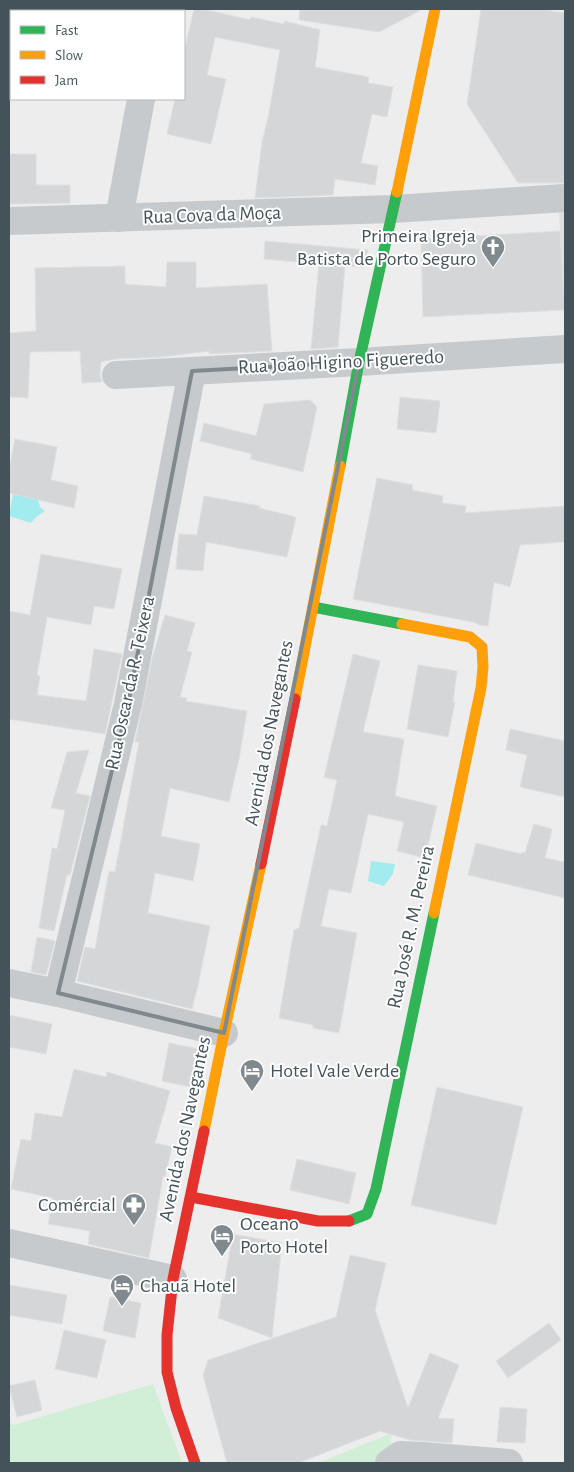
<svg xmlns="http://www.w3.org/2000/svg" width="574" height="1472" viewBox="0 0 574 1472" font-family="'Alegreya Sans',sans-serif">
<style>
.education{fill:#e0dedf}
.green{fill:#d0efd6}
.water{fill:#a2ecef}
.building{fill:#d5d6d7;stroke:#dfdfe0}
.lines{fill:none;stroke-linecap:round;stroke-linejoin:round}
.street{stroke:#c7cacc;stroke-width:28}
.fast{stroke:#30b455;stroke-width:11}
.slow{stroke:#ff9f0a;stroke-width:11}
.jam{stroke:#e5322d;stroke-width:11}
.marked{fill:none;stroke:#80898d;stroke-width:4;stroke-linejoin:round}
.labels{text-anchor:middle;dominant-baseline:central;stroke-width:4;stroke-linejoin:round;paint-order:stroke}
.street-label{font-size:20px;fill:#44535a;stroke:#fff}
.poi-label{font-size:20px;fill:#44535a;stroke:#fff;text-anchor:start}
</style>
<rect width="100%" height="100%" fill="#eeeded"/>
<path class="education" d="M559,209H565V297L560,231Z"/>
<g class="green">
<path d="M153,1384L182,1463H9V1421L13,1425Z"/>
<path d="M392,1433L390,1446L378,1463H318Z"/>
</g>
<g class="water">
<path d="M13,494L38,499L40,507L45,511L36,517L31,523L9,516Z"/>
<path d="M371,861L395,864L393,874L384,886L368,881Z"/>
</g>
<g class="building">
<path d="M194,9H204L250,20L251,17L284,24V21L320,30L315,67L369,77L368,83L393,87L387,117L372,114L361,163L378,166L375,185L335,179L333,195L255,198L262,142L268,118L280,50L215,37L207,75L226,79L211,144L167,134L175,99H184V52Z"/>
<path d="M300,9H419V11L379,32L299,20Z"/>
<path d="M481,9H539L565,13V183H518L467,104Z"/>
<path d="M9,154H36V185H70V203L9,204Z"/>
<path d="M560,231L565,310L423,317L421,239Z"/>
<path d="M265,241L368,250L364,267L345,266L338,347L311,349L319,264L264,259Z"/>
<path d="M167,262H196V288L267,284L272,351L209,354V351L161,357L115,359L101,362L100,376L102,382L82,383L80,351L30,352L28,398L9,397V333L36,331L35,268L125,266V284L166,287Z"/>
<path d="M400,397L440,401L436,433L397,429Z"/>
<path d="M310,400L317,407L303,472L250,459L252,454L200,441L204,423L256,436L264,404Z"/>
<path d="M15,439L57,447L51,480L78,486L74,508L9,493V471Z"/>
<path d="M377,478L413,485L412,490L443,496L442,503L466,506L465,513L565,506V542L520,545L510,587L494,582L488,626L480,625L473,622L353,599Z"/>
<path d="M204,496L260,506L259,508L296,517L287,557L206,542L203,571L176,569L179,534L197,535Z"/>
<path d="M41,554L122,569L114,609L94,606L91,625L47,617L37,675L40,676L37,695L86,701L94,649L122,654L105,734L9,719V611L30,615Z"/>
<path d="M165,615L195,623L187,651L192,652L180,697L187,698L186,701L247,711L239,759L229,802L170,788L161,836L200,844L193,881L155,873L148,913L210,926L198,985L192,1009L77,981L85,947L95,949L109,871L115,872L139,742H135L152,659Z"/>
<path d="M353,654L380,661L363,732L404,739L395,796L437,806L425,858L397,851L404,822L368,814L351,893L329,889L321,926L357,933L339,1033L313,1028V1025L279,1018L294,930L299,928L321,825L327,826L337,780L324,777Z"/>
<path d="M418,665L457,671L453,702H455L448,737L407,729Z"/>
<path d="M510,729L565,741V797L520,787L527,755L506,750Z"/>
<path d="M89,750L76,793L90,796L70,875H67L54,931L39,928L52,848L57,849L65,810L51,808L67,752Z"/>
<path d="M534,824L552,829L545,858L565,862V898L468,875L476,843L521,854L522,852L525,853Z"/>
<path d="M37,937L55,941L46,975L31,972Z"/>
<path d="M9,1015L52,1024L46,1054L9,1047Z"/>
<path d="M169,1043L199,1049L191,1087L162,1081Z"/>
<path d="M74,1069L106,1077L107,1072L170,1091L155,1143L172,1147L165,1177L163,1176L149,1258L88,1244L90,1231L48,1224L53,1198L11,1189L21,1139L31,1141L35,1113L62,1117Z"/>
<path d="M437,1087L523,1107L496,1225L411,1205Z"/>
<path d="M297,1159L356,1173L349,1204L290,1190Z"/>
<path d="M233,1234L282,1243L272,1338L218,1318Z"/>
<path d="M350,1255L386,1263L375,1310L408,1408L430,1353L459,1365L438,1418L454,1419L452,1443L410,1440L380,1431L298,1463H227L203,1375L208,1360L336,1317Z"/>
<path d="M9,1285L67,1295L62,1324L9,1315Z"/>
<path d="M110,1297L141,1303L135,1338L103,1331Z"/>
<path d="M549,1323L561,1340L508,1378L496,1361Z"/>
<path d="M64,1330L106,1340L97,1378L55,1369Z"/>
<path d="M35,1380L42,1410L17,1417L9,1386Z"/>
<path d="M500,1407L527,1409L525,1443L497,1442Z"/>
</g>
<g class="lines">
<g class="street">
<path d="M157,11L158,9"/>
<path d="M119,218L141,99"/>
<path d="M9,221L393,209L565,198"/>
<path d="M116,375L359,362L565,349"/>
<path d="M9,983L58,993L224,1033"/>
<path d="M58,993L128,704L192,371"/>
<path d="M9,1243L173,1279"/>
<path d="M389,1463L400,1455L423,1456L509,1463"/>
</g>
<g class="fast">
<path d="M340,466L359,362L397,192"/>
<path d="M313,607L402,624"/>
<path d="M349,1221L367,1214L376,1189L434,913"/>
</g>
<g class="slow">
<path d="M397,192L435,9"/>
<path d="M402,624L470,637L482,647L483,667L481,688L434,913"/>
<path d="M295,699L340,466"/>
<path d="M204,1131L224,1033L261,864"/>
</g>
<g class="jam">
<path d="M261,864L295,699"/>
<path d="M191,1197L318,1221H349"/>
<path d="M195,1463L176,1408L167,1372V1335L173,1279L204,1131"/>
</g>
</g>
<path class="marked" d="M359,362L224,1033L58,993L128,704L192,371Z"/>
<defs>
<g id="church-pin" transform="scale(1.25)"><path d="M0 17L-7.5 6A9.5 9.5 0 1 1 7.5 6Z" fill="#80898d" stroke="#fff"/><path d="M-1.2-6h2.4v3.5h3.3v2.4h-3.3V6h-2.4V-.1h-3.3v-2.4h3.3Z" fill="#fff"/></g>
<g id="hotel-pin" transform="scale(1.25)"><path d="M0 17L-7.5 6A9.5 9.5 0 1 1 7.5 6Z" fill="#80898d" stroke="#fff"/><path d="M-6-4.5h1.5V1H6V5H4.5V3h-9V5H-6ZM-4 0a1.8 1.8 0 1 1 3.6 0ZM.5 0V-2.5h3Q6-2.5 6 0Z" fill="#fff"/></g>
<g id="pharmacy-pin" transform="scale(1.25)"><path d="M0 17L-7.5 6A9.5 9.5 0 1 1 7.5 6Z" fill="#80898d" stroke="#fff"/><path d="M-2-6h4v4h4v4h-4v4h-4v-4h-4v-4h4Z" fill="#fff"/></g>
</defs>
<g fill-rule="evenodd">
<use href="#church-pin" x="493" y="247"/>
<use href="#hotel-pin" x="252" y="1071"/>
<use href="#pharmacy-pin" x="134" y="1205"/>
<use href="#hotel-pin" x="222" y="1236"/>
<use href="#hotel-pin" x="122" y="1286"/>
</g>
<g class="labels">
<g class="street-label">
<text transform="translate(212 215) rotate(-2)">Rua Cova da Moça</text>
<text transform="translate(341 362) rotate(-3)">Rua João Higino Figueredo</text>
<text transform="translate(130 683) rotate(-78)">Rua Oscar da R. Teixera</text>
<text transform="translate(269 733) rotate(-79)">Avenida dos Navegantes</text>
<text transform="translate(411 927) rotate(-78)">Rua José R. M. Pereira</text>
<text transform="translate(185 1129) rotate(-78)">Avenida dos Navegantes</text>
</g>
<g class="poi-label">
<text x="476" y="236" text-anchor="end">Primeira Igreja<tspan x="476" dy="23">Batista de Porto Seguro</tspan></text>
<text x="270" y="1071">Hotel Vale Verde</text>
<text x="116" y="1205" text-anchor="end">Comércial</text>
<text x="240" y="1224">Oceano<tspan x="240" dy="23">Porto Hotel</tspan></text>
<text x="140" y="1286">Chauã Hotel</text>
</g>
</g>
<rect width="574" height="1472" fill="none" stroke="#44535a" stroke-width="20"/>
<rect x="10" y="10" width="175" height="90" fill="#ffffff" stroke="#b4babd"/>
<rect x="20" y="26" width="25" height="8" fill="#30b455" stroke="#b4babd"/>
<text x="55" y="35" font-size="15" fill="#44535a">Fast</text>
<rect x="20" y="51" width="25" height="8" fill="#ff9f0a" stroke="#b4babd"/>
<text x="55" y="60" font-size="15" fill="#44535a">Slow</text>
<rect x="20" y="76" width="25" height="8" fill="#e5322d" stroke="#b4babd"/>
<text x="55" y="85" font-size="15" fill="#44535a">Jam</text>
</svg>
